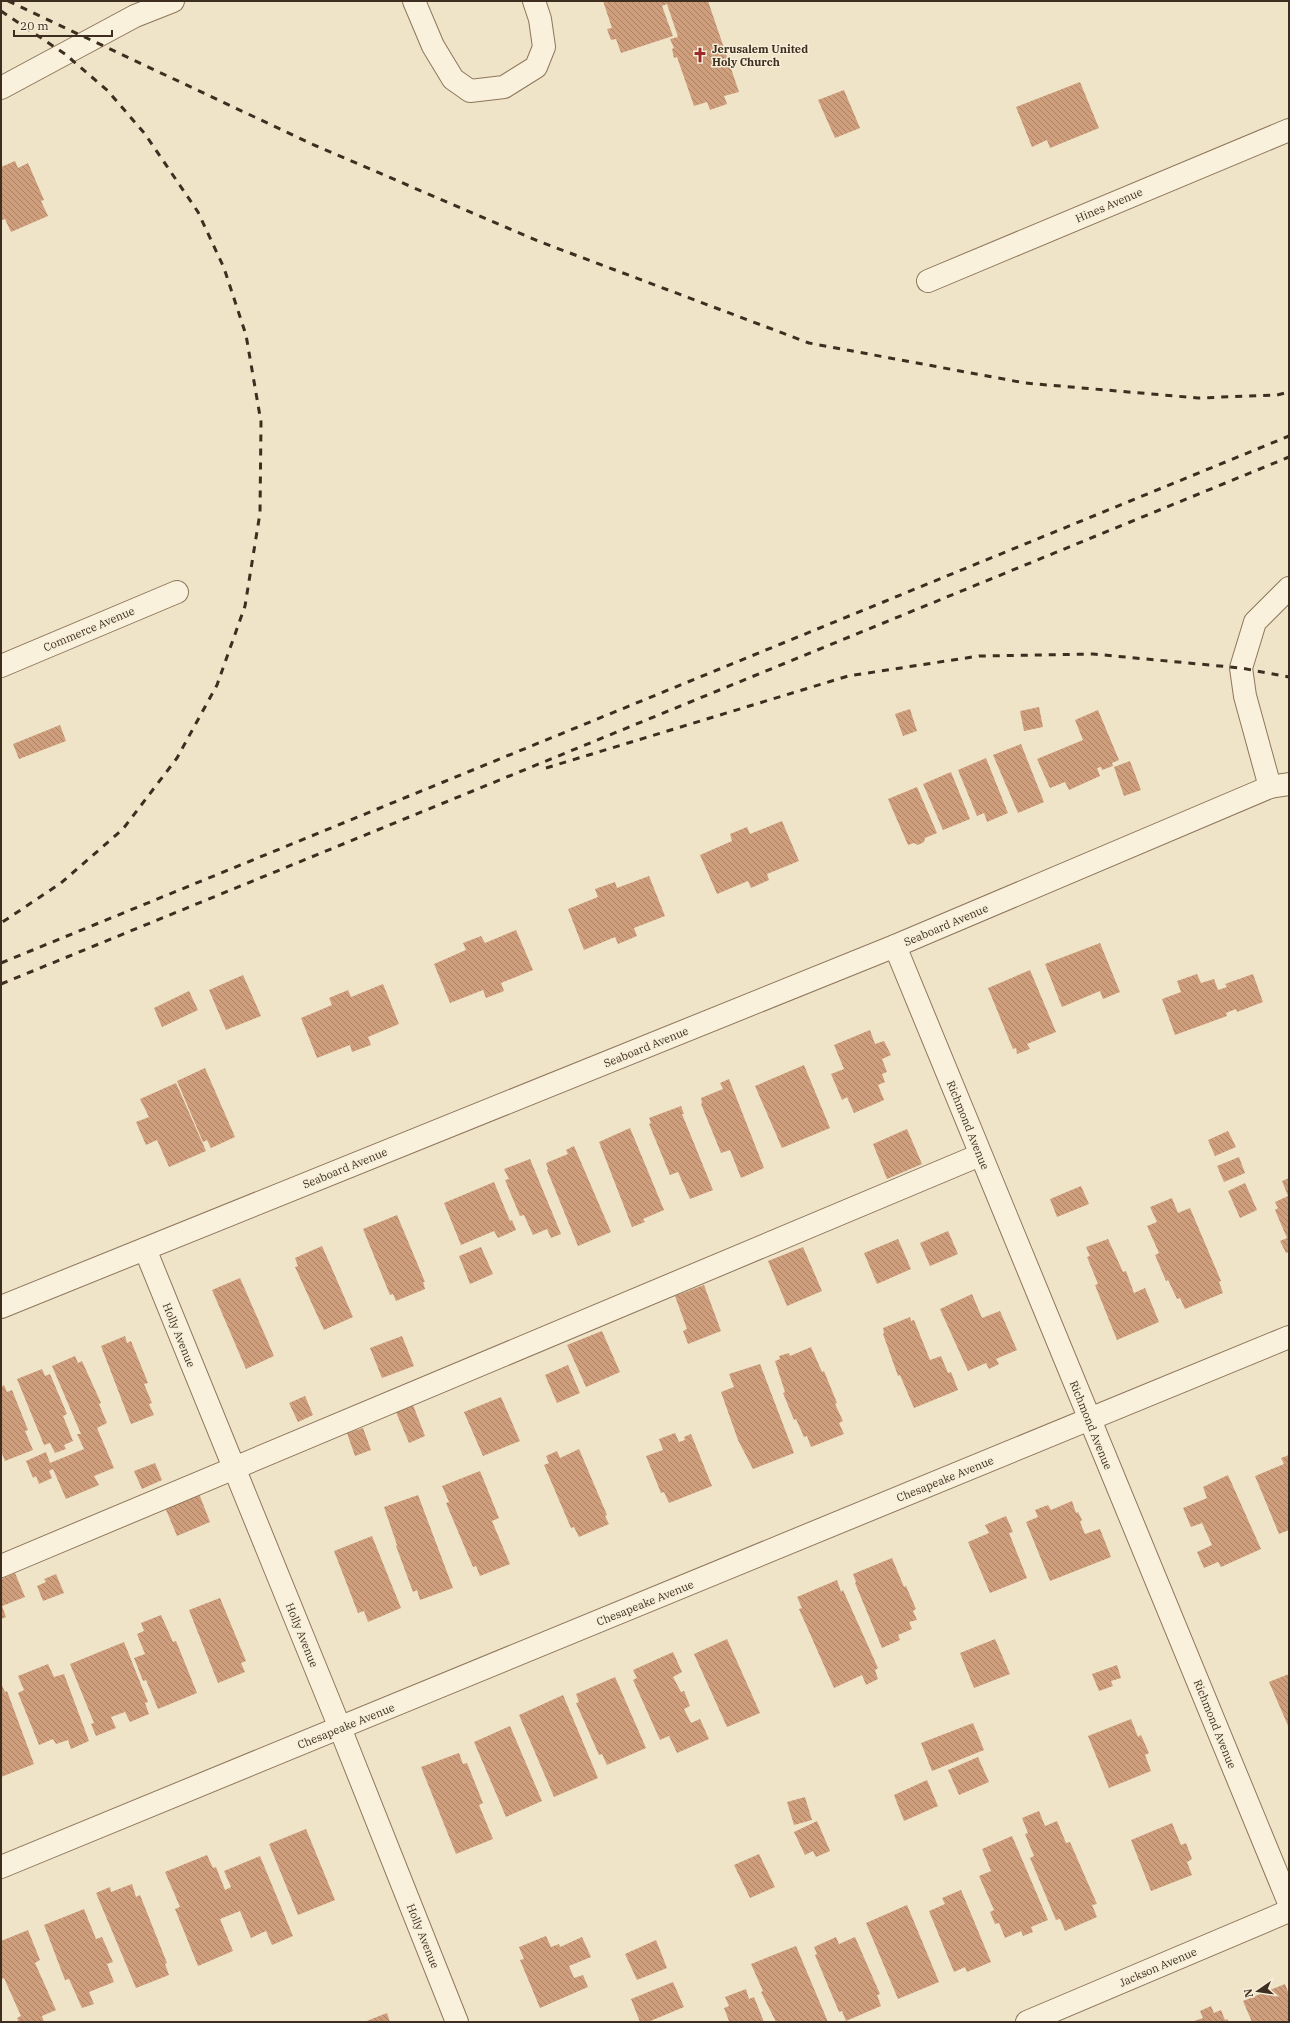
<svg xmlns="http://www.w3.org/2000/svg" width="1290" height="2023" viewBox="0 0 1290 2023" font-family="'IBM Plex Serif',serif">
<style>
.building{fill:url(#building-back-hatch)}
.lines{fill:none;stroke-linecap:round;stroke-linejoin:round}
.minor-casing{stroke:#8d765c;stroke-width:24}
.minor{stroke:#faf1dc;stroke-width:22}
.rail{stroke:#3d2e20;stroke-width:3;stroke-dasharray:7 7;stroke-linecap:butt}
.labels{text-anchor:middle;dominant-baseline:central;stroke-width:3;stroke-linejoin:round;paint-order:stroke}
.poi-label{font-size:11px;font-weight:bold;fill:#3d2e20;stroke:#f7eed8;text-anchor:start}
.street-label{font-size:11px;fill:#3d2e20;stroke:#f7eed8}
</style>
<defs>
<pattern id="building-back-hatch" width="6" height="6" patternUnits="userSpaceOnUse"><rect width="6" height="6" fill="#cf9f7d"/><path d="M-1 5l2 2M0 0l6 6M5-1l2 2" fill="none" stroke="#a98266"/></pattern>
</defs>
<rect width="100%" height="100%" fill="#f0e4c8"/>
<g class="building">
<path d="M603,1H708L739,92L724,96L727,104L710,110L707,102L694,106L677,57L674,58L672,49L674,48L670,39L678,37L667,4L662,6L673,36L621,53L616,39L611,40L607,29L612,28Z"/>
<path d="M1080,82L1099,128L1050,148L1047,140L1032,147L1016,107Z"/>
<path d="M844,90L860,128L835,138L818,100Z"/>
<path d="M15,161L18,168L28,163L44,200L41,201L48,216L11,232L5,219L2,220L1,217V167Z"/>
<path d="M1039,707L1043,727L1024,731L1020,711Z"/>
<path d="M910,709L917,731L903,736L895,714Z"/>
<path d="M1098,710L1119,760L1112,763L1113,766L1102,770L1101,767L1097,768L1100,776L1069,790L1065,782L1050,788L1037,759L1083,740L1075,720Z"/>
<path d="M60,725L66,741L19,759L13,744Z"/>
<path d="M1021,744L1044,802L1018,813L993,755Z"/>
<path d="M986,758L1008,813L987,822L984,813L977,816L958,770Z"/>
<path d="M1130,761L1141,790L1124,796L1114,767Z"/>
<path d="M951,772L970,819L943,830L923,784Z"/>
<path d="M917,787L937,833L925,838L924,842L918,845L914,843L908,845L888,799Z"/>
<path d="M782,821L799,861L767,874L769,880L751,888L748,881L717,894L700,855L732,841L730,834L747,827L750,834Z"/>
<path d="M649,876L665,916L634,928L637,936L618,944L615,937L584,950L568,909L598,897L595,889L615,882L617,888Z"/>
<path d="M516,930L533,970L501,983L504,991L486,998L483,990L450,1003L434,964L466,950L463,943L481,936L485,943Z"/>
<path d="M1100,943L1120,992L1103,999L1100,991L1062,1007L1045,964Z"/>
<path d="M1030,970L1056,1032L1027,1044L1030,1049L1017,1054L1016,1048L1013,1049L988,988Z"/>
<path d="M1197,974L1201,983L1214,979L1218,990L1227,987L1225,984L1253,974L1263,1002L1237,1012L1236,1009L1226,1013L1227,1016L1175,1035L1162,999L1181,992L1177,981Z"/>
<path d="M243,975L261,1016L226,1030L209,990Z"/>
<path d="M383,984L399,1024L368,1037L371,1045L352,1052L350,1045L317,1058L301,1018L332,1005L329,998L348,990L351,997Z"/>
<path d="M189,991L198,1010L162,1027L154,1008Z"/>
<path d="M870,1030L875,1044L884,1041L891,1055L882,1059L887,1072L882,1074L885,1082L878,1085L884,1100L854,1113L847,1097L842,1100L831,1074L844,1069L834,1045Z"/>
<path d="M804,1065L830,1128L782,1148L755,1086Z"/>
<path d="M205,1068L235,1137L211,1148L207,1140L203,1142L177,1081Z"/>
<path d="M729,1079L764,1168L741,1178L730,1150L721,1153L701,1104L702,1103L701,1098L723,1089L720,1083Z"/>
<path d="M176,1083L206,1151L169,1167L157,1140L146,1145L136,1122L149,1117L140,1099Z"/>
<path d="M681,1106L684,1114H682L713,1190L690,1199L678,1172L670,1175L649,1124L651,1123L649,1118Z"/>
<path d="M630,1128L664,1210L643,1219L645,1222L632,1227L599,1142Z"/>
<path d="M907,1129L922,1164L887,1179L873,1144Z"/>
<path d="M1228,1131L1236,1147L1215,1156L1208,1140Z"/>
<path d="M574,1146L611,1232L578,1246L547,1170L548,1169L546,1163L568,1154L566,1150Z"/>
<path d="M1239,1157L1245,1173L1224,1182L1217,1166Z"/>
<path d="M530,1159L561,1234L551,1238L547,1229L533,1235L524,1215L520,1216L505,1180L509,1179L504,1169Z"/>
<path d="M1289,1178V1252L1286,1253L1280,1241L1287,1238L1275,1210L1278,1208L1275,1202L1288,1196L1282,1181Z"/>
<path d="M494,1182L510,1221L512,1220L516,1230L498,1238L494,1231L461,1245L444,1203Z"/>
<path d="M1245,1183L1257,1210L1240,1218L1228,1191Z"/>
<path d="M1081,1186L1089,1204L1057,1217L1050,1199Z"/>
<path d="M1172,1198L1178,1213L1190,1208L1221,1281L1219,1282L1223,1293L1185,1309L1180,1298L1177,1299L1168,1280L1166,1281L1155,1255L1159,1253L1147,1226L1157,1222L1150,1207Z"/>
<path d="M397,1215L425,1282H423L425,1289L396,1301L393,1294L390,1295L363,1229Z"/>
<path d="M948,1231L958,1254L930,1266L920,1243Z"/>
<path d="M898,1239L911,1269L877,1284L864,1253Z"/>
<path d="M1108,1239L1123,1272L1126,1271L1134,1293L1145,1288L1159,1322L1117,1340L1095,1285L1098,1284L1087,1257L1090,1256L1086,1247Z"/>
<path d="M322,1246L353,1317L324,1330L295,1267L298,1266L295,1258Z"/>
<path d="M481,1247L493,1274L470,1284L459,1256Z"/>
<path d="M803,1247L822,1291L787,1306L768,1261Z"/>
<path d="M240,1278L274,1356L246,1369L212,1290Z"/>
<path d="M704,1285L721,1331L688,1344L683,1331L687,1329L675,1296Z"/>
<path d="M972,1294L982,1318L1000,1311L1017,1350L996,1359L999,1364L989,1369L986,1363L968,1371L940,1309Z"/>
<path d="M910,1317L911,1321L914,1320L930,1360L941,1356L948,1373L951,1372L958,1390L914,1408L900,1375L898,1376L883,1334L884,1333L883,1328Z"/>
<path d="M602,1331L620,1372L586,1387L567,1345Z"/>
<path d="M125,1336L127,1343L131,1341L148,1383L144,1384L152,1403L149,1404L154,1415L131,1424L101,1346Z"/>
<path d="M402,1336L414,1366L382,1378L370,1348Z"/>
<path d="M811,1347L822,1372L824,1371L837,1403L835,1404L843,1421L839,1423L844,1434L811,1447L807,1436L804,1437L796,1419L794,1420L783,1393L785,1392L775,1361L780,1359L779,1356L789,1353L790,1356Z"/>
<path d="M75,1356L78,1363L82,1361L101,1403L99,1404L107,1423L97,1428L114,1468L94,1476L99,1485L66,1499L53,1469L49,1471L52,1478L39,1484L36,1476L33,1478L26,1461L46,1452L50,1463L84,1449L77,1434H81L52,1366Z"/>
<path d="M760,1364L794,1453L753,1469L738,1440L721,1392L734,1387L729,1374Z"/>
<path d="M568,1365L580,1393L557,1403L545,1375Z"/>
<path d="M42,1369L45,1376L50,1374L67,1414L63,1416L73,1441L64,1445L66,1449L55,1453L50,1443L44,1445L17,1379Z"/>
<path d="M4,1385L7,1392L12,1390L28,1430L25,1431L33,1450L5,1461L1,1451V1387Z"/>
<path d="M305,1396L313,1415L298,1422L289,1403Z"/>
<path d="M501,1397L520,1441L483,1456L464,1412Z"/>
<path d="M413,1405L425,1436L409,1443L396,1412Z"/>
<path d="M363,1428L371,1450L355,1456L347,1433Z"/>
<path d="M675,1433L679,1442L685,1440L684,1437L691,1434L712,1486L669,1503L664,1492L661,1493L646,1456L663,1450L659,1439Z"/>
<path d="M579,1449L607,1515L605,1516L609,1524L579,1537L574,1527L571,1528L544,1465L549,1463L546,1456L557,1451L560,1458Z"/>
<path d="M1289,1455V1530L1279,1534L1255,1476L1284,1464L1281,1458Z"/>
<path d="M155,1463L162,1480L142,1489L134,1471Z"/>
<path d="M480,1471L499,1518L492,1521L510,1564L480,1576L476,1566L473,1567L446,1503L449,1502L442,1486Z"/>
<path d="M1228,1475L1261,1549L1221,1567L1218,1562L1204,1568L1197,1552L1212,1545L1202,1523L1191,1527L1183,1508L1207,1498L1203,1487Z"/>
<path d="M198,1491L210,1522L177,1536L164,1505Z"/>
<path d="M418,1495L453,1588L420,1600L417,1590L413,1592L396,1546L397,1545L384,1507Z"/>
<path d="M1072,1501L1076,1513L1078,1512L1082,1520L1080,1522L1085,1534L1100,1529L1111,1557L1050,1581L1026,1522L1038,1517L1035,1510L1048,1505L1051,1510Z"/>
<path d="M1006,1516L1013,1532L1009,1533L1027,1578L990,1593L968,1542L989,1533L985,1525Z"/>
<path d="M372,1536L401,1608L368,1622L364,1611L358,1613L334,1551Z"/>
<path d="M892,1558L904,1587L906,1586L916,1609L913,1611L917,1620L909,1622L912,1629L898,1635L900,1640L882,1648L855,1583L856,1582L853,1574Z"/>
<path d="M15,1573L25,1597L2,1606L6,1617L1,1619V1579Z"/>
<path d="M56,1574L64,1593L43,1601L37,1586L46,1582L44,1579Z"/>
<path d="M837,1580L841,1592L843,1590L878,1668L875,1670L878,1679L866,1685L862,1675L834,1688L799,1609L802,1608L797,1597Z"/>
<path d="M220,1598L246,1661L241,1663L245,1672L218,1683L189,1610Z"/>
<path d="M161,1615L173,1642L176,1641L197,1693L158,1709L146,1680L143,1681L134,1658L145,1654L137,1634L144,1631L141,1623Z"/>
<path d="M727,1639L760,1713L727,1727L694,1654Z"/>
<path d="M995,1639L1010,1674L974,1688L960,1653Z"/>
<path d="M124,1642L148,1702L145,1703L149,1714L130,1722L125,1712L111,1717L116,1728L96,1736L91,1724L94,1723L70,1664Z"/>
<path d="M673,1652L682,1672L673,1677L681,1692L684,1691L690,1706L684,1709L691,1723L700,1719L709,1739L677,1753L669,1736L660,1740L633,1680L637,1678L633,1670Z"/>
<path d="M48,1664L54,1677L64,1674L89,1741L71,1749L68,1740L56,1744L53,1739L39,1745L18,1693L24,1690L18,1676Z"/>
<path d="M1117,1665L1121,1678L1111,1681L1113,1686L1099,1691L1092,1674Z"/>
<path d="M1289,1674V1728L1269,1682Z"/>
<path d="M615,1677L646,1748L607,1765L602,1754L599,1755L576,1703L579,1702L576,1694Z"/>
<path d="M1,1683L5,1692L7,1691L34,1764L1,1777Z"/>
<path d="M563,1695L598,1778L554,1797L519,1715Z"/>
<path d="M1131,1719L1138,1737L1141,1735L1149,1753L1145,1755L1151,1771L1109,1788L1088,1736Z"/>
<path d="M973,1723L984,1750L932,1771L921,1743Z"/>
<path d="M510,1726L542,1801L506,1817L474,1742Z"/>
<path d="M459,1753L463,1764L467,1763L483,1803L479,1805L493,1839L456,1854L421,1767Z"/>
<path d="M978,1757L989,1782L959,1795L948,1770Z"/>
<path d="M927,1780L938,1806L904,1821L894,1795Z"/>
<path d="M805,1797L812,1820L794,1825L787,1802Z"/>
<path d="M1039,1811L1045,1826L1057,1821L1066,1843L1070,1842L1097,1904L1092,1905L1097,1917L1065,1931L1060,1919L1056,1920L1030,1858L1034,1856L1025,1834L1028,1833L1022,1818Z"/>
<path d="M817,1821L830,1851L816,1857L813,1851L805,1855L794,1832Z"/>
<path d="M1172,1823L1181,1845L1186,1843L1192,1859L1187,1862L1192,1875L1151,1891L1131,1840Z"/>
<path d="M306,1829L335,1900L298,1915L269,1844Z"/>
<path d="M1012,1836L1048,1920L1031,1927L1033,1932L1023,1936L1021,1931L1005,1938L999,1923L995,1924L990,1912L994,1910L979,1876L991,1871L982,1849Z"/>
<path d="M759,1854L775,1887L750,1898L734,1865Z"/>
<path d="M207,1855L213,1868L216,1867L225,1890L231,1887L224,1871L260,1856L293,1936L272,1945L266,1931L251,1938L240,1911L220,1919L233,1951L198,1966L175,1909L180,1907L165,1872Z"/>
<path d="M132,1884L136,1897L140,1895L167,1963L165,1964L169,1975L136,1988L96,1893L110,1887L111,1892Z"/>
<path d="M961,1890L991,1962L967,1972L965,1967L954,1972L929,1911L945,1904L942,1898Z"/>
<path d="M907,1905L939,1982L898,1999L866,1923Z"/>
<path d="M84,1909L96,1939L102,1937L113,1962L107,1964L114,1982L89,1992L94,2004L82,2008L69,1979L65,1980L44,1925Z"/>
<path d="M28,1930L40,1960L35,1963L56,2010L42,2016L44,2022H19L17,2018L21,2016L4,1978L2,1979L1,1977V1941Z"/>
<path d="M546,1936L551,1947L559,1944L560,1947L582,1937L591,1957L569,1966L574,1978L583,1975L588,1987L540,2008L520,1960L524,1959L519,1947Z"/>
<path d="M836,1937L839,1944L855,1937L880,1994L877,1995L881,2006L846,2021L842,2011L839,2012L815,1955L817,1954L814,1947Z"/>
<path d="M656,1940L667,1968L637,1980L625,1954Z"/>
<path d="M796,1946L828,2022H776L761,1992L763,1991L751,1964Z"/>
<path d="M673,1982L684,2007L648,2022H640L631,1999Z"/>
<path d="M1285,1984L1289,1994V2022H1252L1243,2001Z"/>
<path d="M746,1989L749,1999L754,1997L764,2022H726L729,2021L724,2008L729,2006L725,1997Z"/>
<path d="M1211,2006L1214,2013L1221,2010L1225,2020L1227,2019L1229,2022H1191L1203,2018L1200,2011Z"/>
<path d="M387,2013L390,2022H364Z"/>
</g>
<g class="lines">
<g class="minor-casing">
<g id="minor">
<path d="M414,1L433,46L453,79L470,91L504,87L536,67L544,47L540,19L534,1"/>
<path d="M1,88L135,16L173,1"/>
<path d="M928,281L1289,130"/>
<path d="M1,666L177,592"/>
<path d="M1270,787L1245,696L1241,668L1255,622L1289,588"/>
<path d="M895,946L1289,1903"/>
<path d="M145,1249L340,1728L457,2022"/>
<path d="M1,1307L895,946L1270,787L1289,784"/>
<path d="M1,1566L980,1155"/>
<path d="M1,1867L1289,1337"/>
<path d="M1027,2022L1289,1911"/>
</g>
</g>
<use href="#minor" class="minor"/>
<g class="rail">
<path d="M8,1L314,145L538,241L809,343L1025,383L1198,398L1277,395L1289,392"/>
<path d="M1,11L65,54L108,91L145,134L198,212L224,268L246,335L261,422L260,513L245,606L217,685L177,758L123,829L61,883L1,923"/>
<path d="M546,768L848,676L979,656L1093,654L1241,668L1289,677"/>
<path d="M1,963L1289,436"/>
<path d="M1,984L1289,457"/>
</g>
</g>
<defs>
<g id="church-bare" transform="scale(1.2)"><path d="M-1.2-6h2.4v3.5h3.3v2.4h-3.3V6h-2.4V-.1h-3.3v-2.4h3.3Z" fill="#9e2a2b" stroke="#f7eed8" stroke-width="2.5" paint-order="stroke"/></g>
</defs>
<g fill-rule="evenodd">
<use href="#church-bare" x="700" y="55"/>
</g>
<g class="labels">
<g class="poi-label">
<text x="712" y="49">Jerusalem United<tspan x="712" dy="13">Holy Church</tspan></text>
</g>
<g class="street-label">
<text transform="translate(1109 205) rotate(-23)">Hines Avenue</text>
<text transform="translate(89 629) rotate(-23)">Commerce Avenue</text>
<text transform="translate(946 925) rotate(-23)">Seaboard Avenue</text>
<text transform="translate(646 1047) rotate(-22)">Seaboard Avenue</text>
<text transform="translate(968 1125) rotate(68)">Richmond Avenue</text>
<text transform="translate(345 1168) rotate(-22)">Seaboard Avenue</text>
<text transform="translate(179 1335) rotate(68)">Holly Avenue</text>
<text transform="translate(1091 1425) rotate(68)">Richmond Avenue</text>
<text transform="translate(945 1479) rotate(-22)">Chesapeake Avenue</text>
<text transform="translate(645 1603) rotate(-22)">Chesapeake Avenue</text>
<text transform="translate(302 1635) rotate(68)">Holly Avenue</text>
<text transform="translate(1215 1724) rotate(68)">Richmond Avenue</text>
<text transform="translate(346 1726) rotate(-22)">Chesapeake Avenue</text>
<text transform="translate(423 1936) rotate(68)">Holly Avenue</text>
<text transform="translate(1158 1967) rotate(-23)">Jackson Avenue</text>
</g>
</g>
<rect width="1290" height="2023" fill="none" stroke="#3d2e20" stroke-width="4"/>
<g transform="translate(1258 1991) rotate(257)" stroke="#f7eed8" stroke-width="3" paint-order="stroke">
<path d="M0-3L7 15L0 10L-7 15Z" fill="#3d2e20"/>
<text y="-6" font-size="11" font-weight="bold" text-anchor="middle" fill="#3d2e20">N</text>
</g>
<path d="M14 30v6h98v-6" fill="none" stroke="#3d2e20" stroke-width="2"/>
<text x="20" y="30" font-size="12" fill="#3d2e20" stroke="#f7eed8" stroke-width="3" paint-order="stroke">20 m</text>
</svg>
